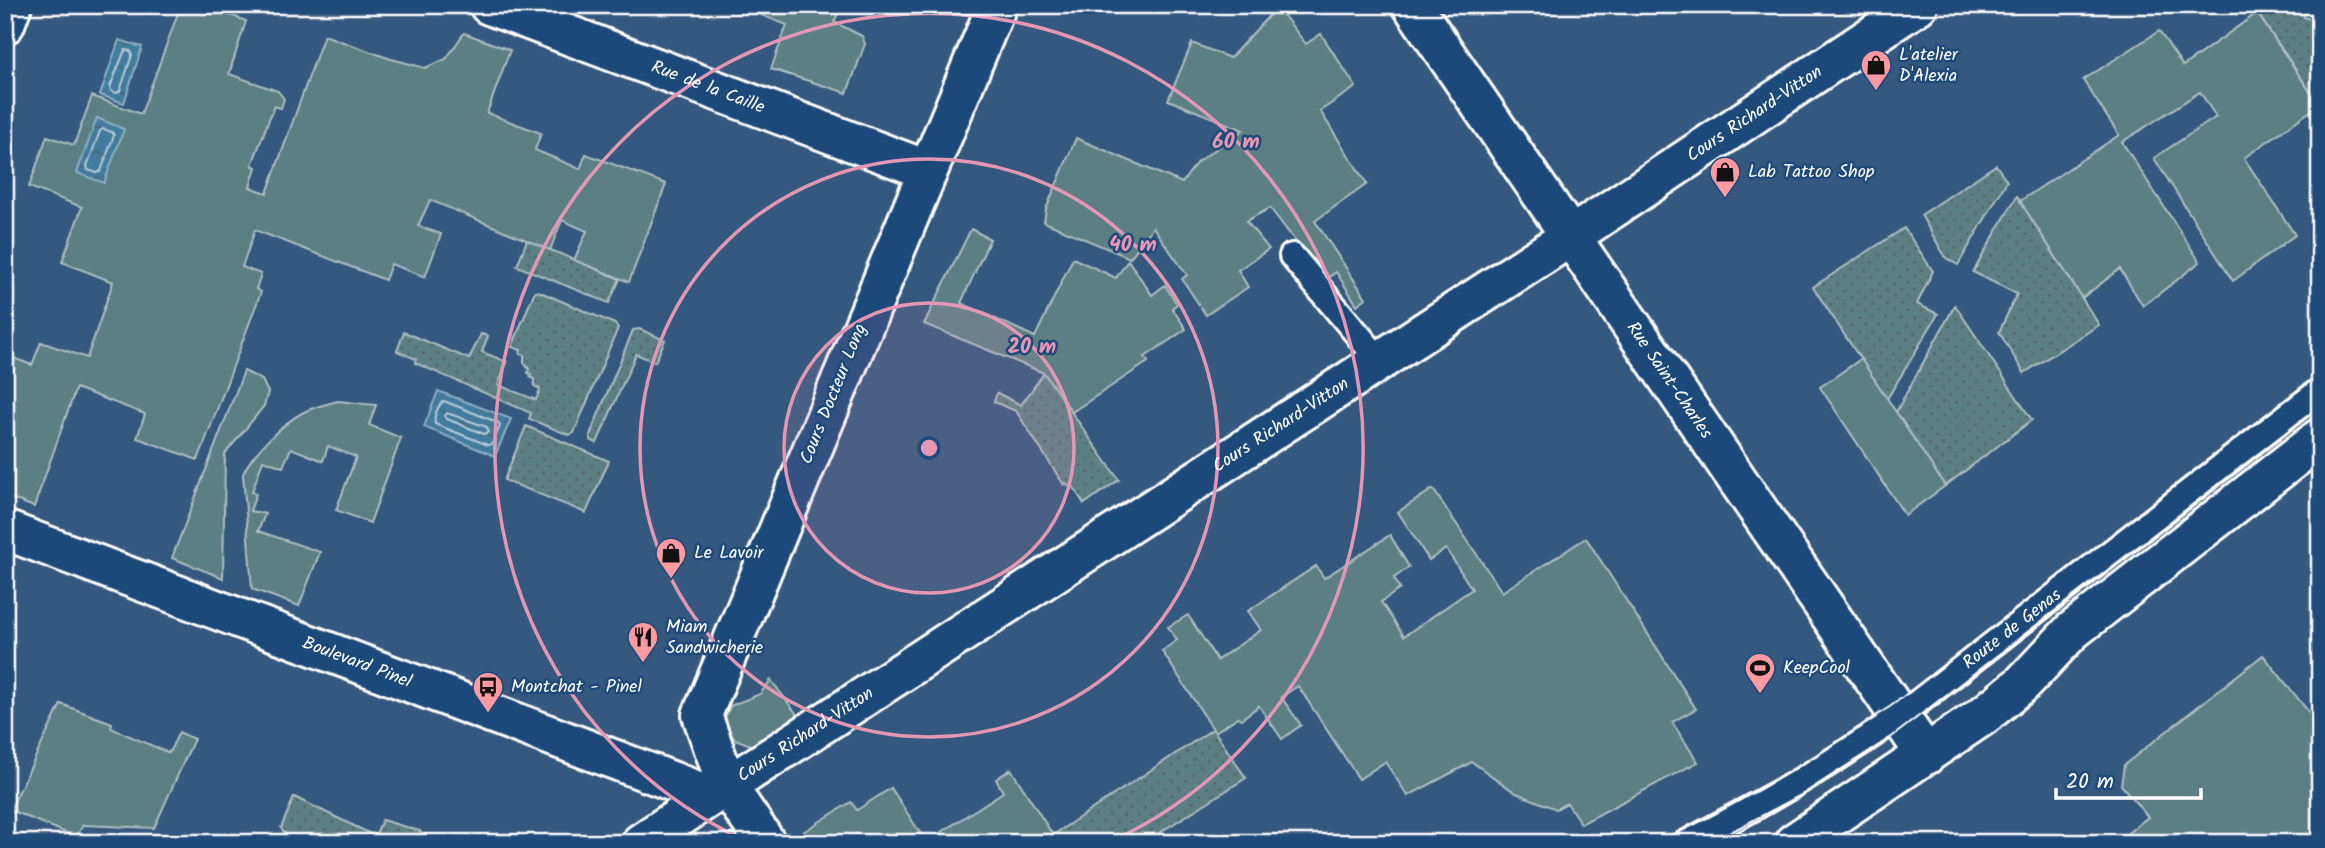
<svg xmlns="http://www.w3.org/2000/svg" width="2325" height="848" viewBox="0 0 2325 848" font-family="Kalam,sans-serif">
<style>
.grass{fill:url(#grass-dots);stroke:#aebfc2;stroke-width:2}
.green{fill:#5c7f84;stroke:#aebfc2;stroke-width:2}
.water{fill:url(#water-ripples);stroke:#8eb0c4;stroke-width:2}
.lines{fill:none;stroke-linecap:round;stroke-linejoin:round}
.shore{stroke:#b4cad8;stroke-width:2}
.lane-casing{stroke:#fff;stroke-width:30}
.street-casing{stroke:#fff;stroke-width:44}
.secondary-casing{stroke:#fff;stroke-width:44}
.lane{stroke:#1f4a7a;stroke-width:24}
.street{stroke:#1f4a7a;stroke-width:38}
.secondary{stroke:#1f4a7a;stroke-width:38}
.tram{stroke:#fff;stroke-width:2}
.ring{fill:none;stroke:#e497b5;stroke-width:3.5}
.labels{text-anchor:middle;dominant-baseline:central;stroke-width:5;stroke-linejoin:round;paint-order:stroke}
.poi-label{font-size:18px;fill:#fff;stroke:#1f4a7a;text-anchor:start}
.street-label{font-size:18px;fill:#fff;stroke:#1f4a7a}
.centre{fill:#e497b5;stroke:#1f4a7a;stroke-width:3.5}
.ring-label{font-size:21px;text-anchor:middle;font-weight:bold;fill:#e497b5;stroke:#1f4a7a;stroke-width:5;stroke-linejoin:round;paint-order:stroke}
</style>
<defs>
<pattern id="grass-dots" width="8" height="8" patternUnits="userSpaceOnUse" patternTransform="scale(1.75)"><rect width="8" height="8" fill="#5c7f84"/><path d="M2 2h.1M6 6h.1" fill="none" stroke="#546668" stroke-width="1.8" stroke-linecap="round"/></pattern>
<pattern id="water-ripples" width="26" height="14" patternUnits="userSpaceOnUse" patternTransform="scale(1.75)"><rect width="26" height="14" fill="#437b9d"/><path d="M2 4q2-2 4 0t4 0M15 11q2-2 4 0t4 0" fill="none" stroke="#486474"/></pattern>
</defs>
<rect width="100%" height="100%" fill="#35587e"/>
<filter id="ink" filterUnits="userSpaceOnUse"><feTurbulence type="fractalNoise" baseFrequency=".0143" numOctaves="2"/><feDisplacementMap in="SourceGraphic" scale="14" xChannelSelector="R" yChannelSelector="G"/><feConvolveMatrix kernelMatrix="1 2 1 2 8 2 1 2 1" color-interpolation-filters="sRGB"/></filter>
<g filter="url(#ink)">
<g class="grass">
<path d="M2252,5H2307L2304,17L2320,22V106Z"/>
<path d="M1996,165L2007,181L1958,265L1946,258L1921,215Z"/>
<path d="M2017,196L2099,325L2024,373L1999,332L2017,294L1973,272Z"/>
<path d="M1904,228L1933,271L1917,304L1938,314L1887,399L1813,287Z"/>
<path d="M527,240L620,279L609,303L517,266Z"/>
<path d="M538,291L615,324L618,328L574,433L569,435L529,419L531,413L415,363L416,359L397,351L404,332L469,359L481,334L488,336L482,352L507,362L498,385L536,400L540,389L534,386V379L530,377L531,374L528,373L529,369L524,363V355L520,354L521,350L512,347L534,293Z"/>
<path d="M1955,305L2032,420L1945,486L1896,412Z"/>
<path d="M639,329L665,340L655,362L636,354L597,443L590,440V435L633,330Z"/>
<path d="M1044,373L1119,480L1084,504L1073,486L1070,487L1066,483L1064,485L1016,411L994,402L997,393L1021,405Z"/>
<path d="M526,426L609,461L586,513L504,480Z"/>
<path d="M1213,729L1246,778L1143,843H1058L1053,835Z"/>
<path d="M294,797L375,836L382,820L420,831L426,842L291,843L281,828Z"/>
</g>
<g class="green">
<path d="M181,5H205L246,21L229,74L278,91L284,99L281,108L274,106L252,165L256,167L250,187L267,193L324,35L388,58L425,68L446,59L464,33L510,50L487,113L541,133L535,150L580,169L586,154L666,184L629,282L574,260L587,231L562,220L550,250L430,200L418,226L441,234L425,277L391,264L385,280L255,230L242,267L261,274L256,289L261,292L198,460L137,438L145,414L76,388L34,507L5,496V355L32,365L41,342L87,358L113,282L62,262L82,207L29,187L47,136L74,145L92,96L141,114Z"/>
<path d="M759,5H842L834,22L862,36L865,44L847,93L771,69L787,25L756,13Z"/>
<path d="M1277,7L1306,44L1321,34L1356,87L1320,111L1367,184L1315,221L1366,298L1357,305L1336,272L1325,280L1270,208L1246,221L1269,249L1238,270L1248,287L1206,315L1182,279L1187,275L1153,227L1130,258L1044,222L1046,209L1076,138L1182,183L1197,162L1243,130L1168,100L1192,43L1230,58Z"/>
<path d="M2257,13L2319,105L2244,158L2295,235L2233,281L2154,158L2216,117L2200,92L2122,142L2200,262L2143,306L2120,269L2082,298L2020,201L2119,135L2083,80L2159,31L2183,66Z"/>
<path d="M971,229L990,239L961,303L1035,337L1073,258L1116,278L1128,260L1152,295L1165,285L1177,304L1172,308L1186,329L1145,357L1148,362L1072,412L1044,373L924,324Z"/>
<path d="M1861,359L1945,486L1905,515L1820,387Z"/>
<path d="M244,371L262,380L268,392L264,406L225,454L223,578L172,558Z"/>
<path d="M338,401L376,405L369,425L401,438L370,523L336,510L356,457L328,446L323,461L291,448L283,467L263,460L252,492L256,494L250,511L265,514L258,531L320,552L299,606L252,589L243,474C251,454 286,420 306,411C316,406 328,404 338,401Z"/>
<path d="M1433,489L1502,592L1586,538L1696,709L1672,722L1698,762L1581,824L1567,803L1556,809L1516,793L1472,762L1408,796L1385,762L1359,779L1298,686L1281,697L1301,725L1282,739L1259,706L1241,719L1238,717L1215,732L1162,651L1177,640L1168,627L1188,615L1217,660L1261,630L1248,611L1316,566L1324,578L1390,535L1409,567L1394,578L1400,589L1381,602L1404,636L1472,589L1446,549L1429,560L1398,512Z"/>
<path d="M2263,655L2320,726V843H2115L2148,817L2121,785L2124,765Z"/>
<path d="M771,680L801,720L753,746L735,739L723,723L730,706L760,694Z"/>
<path d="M61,704L112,723L111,728L169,753L179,732L194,739L154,828L83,825L76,837L10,810Z"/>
<path d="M1011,769L1058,843H810L803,832L851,802L857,810L891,788L926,842L1003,792L996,779Z"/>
</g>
<g class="water">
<path d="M119,40L142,47L124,103L100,95Z"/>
<path d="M97,118L124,129L104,183L77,173Z"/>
<path d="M438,391L511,419L495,456L424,427Z"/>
</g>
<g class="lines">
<g class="shore">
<path d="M125,50L131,51L132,55L120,91L116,93L111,91L110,87Z"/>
<path d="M103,129L112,132L114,135L101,171L97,173L88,170L87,166L100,131Z"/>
<path d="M444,401L499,423L500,426L492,444L488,445L435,424C433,418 438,404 444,401Z"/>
<path d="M447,413L487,427L488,432L484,434L447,419L445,416Z"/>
</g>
<g class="lane-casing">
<g id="lane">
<path d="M1292,256L1380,361"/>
<path id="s1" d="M1687,843C1761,806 1831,764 1899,717L2320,390"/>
</g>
</g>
<g class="street-casing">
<g id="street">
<path id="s2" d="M489,5L927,170"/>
<path id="s3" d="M997,5L702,715L727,786L1570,237L1918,5"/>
<path id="s4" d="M1412,5L1926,755"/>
<path d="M5,24L12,5"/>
<path d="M641,843L711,796"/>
</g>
</g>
<g class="secondary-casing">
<g id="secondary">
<path id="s5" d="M5,530L711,796L727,786L766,843"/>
<path d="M1794,843L1984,715L2022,684L2072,631L2320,438"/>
</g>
</g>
<use href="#lane" class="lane"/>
<use href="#street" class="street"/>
<use href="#secondary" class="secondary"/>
<g class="tram">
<path d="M1657,843L1804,763L1891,706L2320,374"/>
<path d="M1710,843L1803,794L1893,736L2320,406"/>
</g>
</g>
</g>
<circle cx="929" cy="448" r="145" fill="#e497b5" fill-opacity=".12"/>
<g class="ring">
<circle cx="929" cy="448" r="145"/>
<circle cx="929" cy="448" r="289"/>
<path d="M746 841A434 434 0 1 1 1112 841"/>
</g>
<defs>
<g id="shop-pin" transform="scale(1.575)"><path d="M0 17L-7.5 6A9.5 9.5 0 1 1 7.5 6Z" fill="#ff9aa2" stroke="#1f4a7a"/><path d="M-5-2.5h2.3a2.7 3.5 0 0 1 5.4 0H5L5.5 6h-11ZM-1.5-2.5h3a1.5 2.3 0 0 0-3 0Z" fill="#111"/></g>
<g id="restaurant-pin" transform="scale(1.575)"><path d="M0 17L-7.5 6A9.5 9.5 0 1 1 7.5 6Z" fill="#ff9aa2" stroke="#1f4a7a"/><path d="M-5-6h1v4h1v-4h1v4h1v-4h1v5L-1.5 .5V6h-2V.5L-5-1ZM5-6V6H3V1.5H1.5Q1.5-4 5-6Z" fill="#111"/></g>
<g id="stadium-pin" transform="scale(1.575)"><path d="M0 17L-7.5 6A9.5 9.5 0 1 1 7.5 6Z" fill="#ff9aa2" stroke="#1f4a7a"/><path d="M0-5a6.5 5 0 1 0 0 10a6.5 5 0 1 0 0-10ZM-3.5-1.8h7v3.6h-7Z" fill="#111"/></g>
<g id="bus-pin" transform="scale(1.575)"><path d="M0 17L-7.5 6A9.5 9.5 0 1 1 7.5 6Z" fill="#ff9aa2" stroke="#1f4a7a"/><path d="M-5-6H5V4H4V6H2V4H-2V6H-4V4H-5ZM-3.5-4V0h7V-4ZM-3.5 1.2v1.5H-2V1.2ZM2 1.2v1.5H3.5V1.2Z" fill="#111"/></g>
</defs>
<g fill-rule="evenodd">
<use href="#shop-pin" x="1876" y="65"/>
<use href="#shop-pin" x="1725" y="172"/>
<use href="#shop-pin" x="671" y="553"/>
<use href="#restaurant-pin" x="643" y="637"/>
<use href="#stadium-pin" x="1760" y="668"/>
<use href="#bus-pin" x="488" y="687"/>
</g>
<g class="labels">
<g class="poi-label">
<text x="1899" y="55">L'atelier<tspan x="1899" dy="21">D'Alexia</tspan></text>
<text x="1748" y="172">Lab Tattoo Shop</text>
<text x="694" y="553">Le Lavoir</text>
<text x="666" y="627">Miam<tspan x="666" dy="21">Sandwicherie</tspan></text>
<text x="1783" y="668">KeepCool</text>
<text x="511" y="687">Montchat - Pinel</text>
</g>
<g class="street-label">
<text stroke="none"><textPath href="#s2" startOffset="234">Rue de la Caille</textPath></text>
<text stroke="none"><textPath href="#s3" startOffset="2072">Cours Richard-Vitton</textPath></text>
<text stroke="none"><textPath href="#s4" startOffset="455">Rue Saint-Charles</textPath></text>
<text transform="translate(834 394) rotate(-68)">Cours Docteur Long</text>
<text stroke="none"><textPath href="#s3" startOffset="1505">Cours Richard-Vitton</textPath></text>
<text stroke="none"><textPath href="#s1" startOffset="390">Route de Genas</textPath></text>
<text stroke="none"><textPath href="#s5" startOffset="376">Boulevard Pinel</textPath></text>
<text stroke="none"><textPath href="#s3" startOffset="938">Cours Richard-Vitton</textPath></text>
</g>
</g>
<circle cx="929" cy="448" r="10" class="centre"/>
<g class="ring-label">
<text x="1236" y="148">60 m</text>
<text x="1133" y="251">40 m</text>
<text x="1032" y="353">20 m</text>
</g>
<rect width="2325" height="848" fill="none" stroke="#1f4a7a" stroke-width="28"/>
<rect x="14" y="14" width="2297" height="820" fill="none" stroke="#fff" stroke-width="2.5" filter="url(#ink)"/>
<path d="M2056 788v10h145v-10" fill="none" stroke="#ffffff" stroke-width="3.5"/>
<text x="2066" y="788" font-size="21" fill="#ffffff" stroke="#1f4a7a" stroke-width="5" paint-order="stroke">20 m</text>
</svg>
